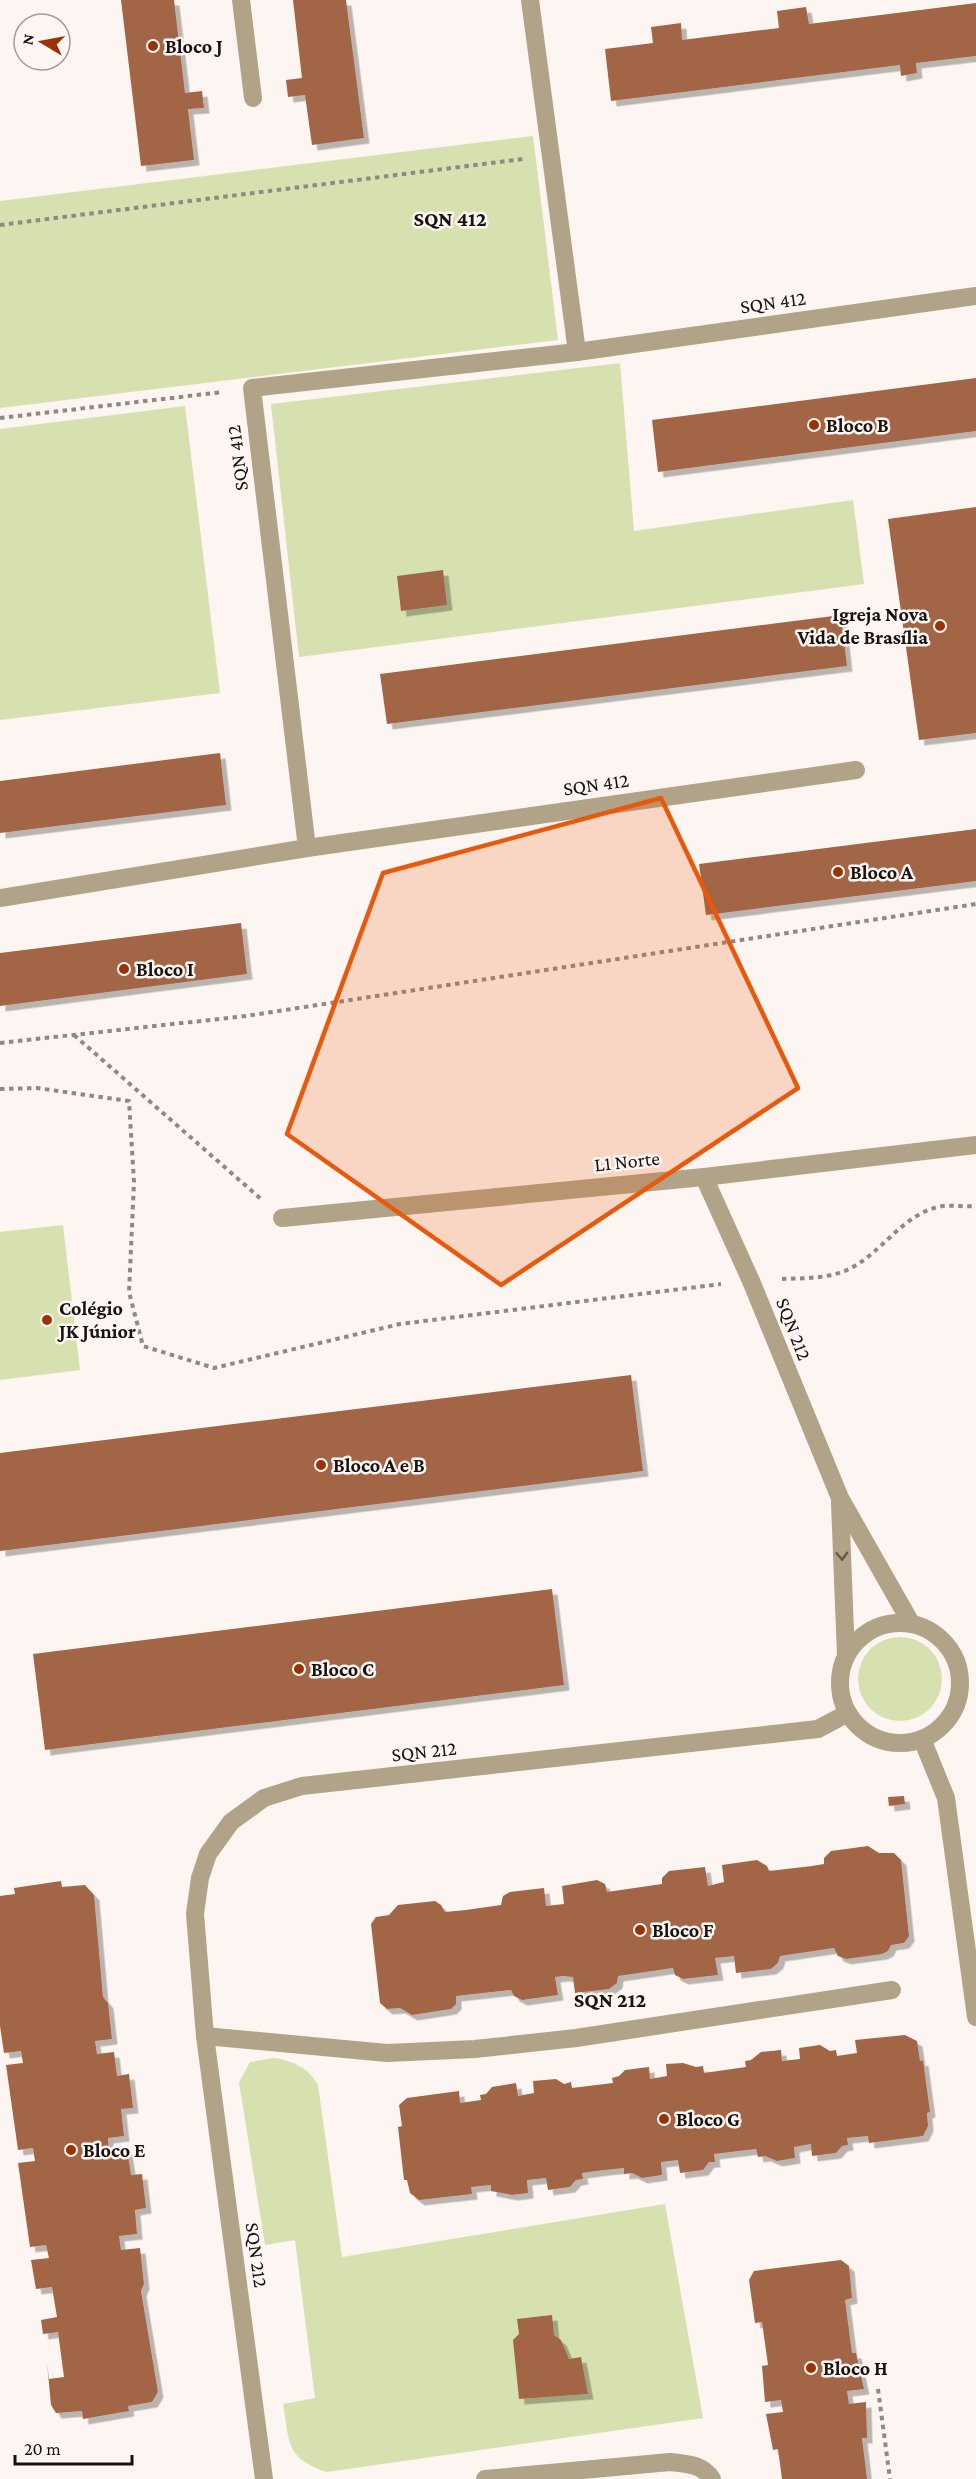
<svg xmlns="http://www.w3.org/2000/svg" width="976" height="2479" viewBox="0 0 976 2479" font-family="'Crimson Pro',serif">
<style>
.green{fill:#d6e1af}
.building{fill:#a26545;filter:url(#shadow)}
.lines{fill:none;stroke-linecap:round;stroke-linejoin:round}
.path{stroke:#8f8986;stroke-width:4;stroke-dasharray:4.5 4.5;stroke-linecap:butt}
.minor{stroke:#b0a387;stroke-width:18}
.oneway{stroke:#645b4c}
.marked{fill:#e8590c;fill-opacity:0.2;stroke:#e8590c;stroke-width:4.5;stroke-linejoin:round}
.poi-dot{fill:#983308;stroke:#fdf5f2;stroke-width:2}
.labels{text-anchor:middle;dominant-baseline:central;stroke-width:5;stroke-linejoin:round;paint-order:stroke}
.poi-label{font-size:20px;font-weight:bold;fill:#171311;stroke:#fdf5f2;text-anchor:start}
.street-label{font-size:20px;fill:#171311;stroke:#fdf5f2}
.neighbourhood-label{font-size:21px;font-weight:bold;fill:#171311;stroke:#fdf5f2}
</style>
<defs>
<filter id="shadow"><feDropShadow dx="5.5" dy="5.5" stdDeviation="0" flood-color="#0004"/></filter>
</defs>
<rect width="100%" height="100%" fill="#fdf5f2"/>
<g class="green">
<path d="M533,136L558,340L0,408V201Z"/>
<path d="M620,363L634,531L853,500L864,584L299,657L271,404Z"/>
<path d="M185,406L220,693L0,720V429Z"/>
<path d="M63,1225L80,1370L0,1380V1232Z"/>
<circle cx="900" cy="1679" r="42"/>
<path d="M274,2058C293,2061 308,2067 318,2085L342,2257L665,2204L703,2418L327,2472C285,2458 290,2443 283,2404L315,2398L295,2240L265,2245L239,2082L250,2062Z"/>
</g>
<g class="building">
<path d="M121,0H174L185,93L202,91L204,108L188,109L194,160L141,166Z"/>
<path d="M293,0H346L364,138L312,145L305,95L288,97L286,80L302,78Z"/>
<path d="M976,3V56L916,63L917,73L901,76L900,65L611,101L605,49L653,43L651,27L681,23L682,40L779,28L777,11L806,7L809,24Z"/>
<path d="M976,378V431L658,472L652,420Z"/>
<path d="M976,507V733L919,740L888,519Z"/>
<path d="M443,570L447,605L401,611L397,576Z"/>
<path d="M841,615L847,666L387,724L380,674Z"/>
<path d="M220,753L226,805L0,833V781Z"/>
<path d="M976,829V881L706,915L699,864Z"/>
<path d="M241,923L247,974L0,1006V953Z"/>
<path d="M631,1375L643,1471L0,1551V1453Z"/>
<path d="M552,1589L564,1685L45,1750L33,1654Z"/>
<path d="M904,1796L905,1804L889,1806L888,1797Z"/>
<path d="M868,1846L879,1853H894L901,1860L909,1936L904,1943L891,1945L888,1951L882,1954L846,1959L838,1956L834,1948L780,1956L778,1963L771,1969L736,1973L734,1956L715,1958L718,1975L683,1979L675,1975L673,1968L618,1976L617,1983L609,1989L575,1993L573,1977L563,1976L555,1977L558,1995L522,2000L514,1996L511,1990L456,1996V2004L451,2009L412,2015L400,2008L387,2009L380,2003L371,1924L376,1917L389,1915L398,1905L435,1901L441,1905L445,1912L466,1910L501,1905L503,1896L510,1892L544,1888L546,1906L564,1904L562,1886L597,1880L605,1884L607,1892L662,1884V1878L669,1871L705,1867L708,1886L724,1882L722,1865L757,1860L767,1866L769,1871L812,1866L824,1864V1858L831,1851Z"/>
<path d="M61,1881L62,1887L85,1885L94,1895L103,1997L108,2003L112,2039L95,2041L97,2054L114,2052L117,2076L129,2074L133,2108L121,2109L124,2136L108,2138L109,2151L127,2149L131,2175L142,2174L146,2208L135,2210L137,2234L119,2236L121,2250L140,2248L144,2284L141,2291L158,2392L152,2402L128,2406L129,2411L83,2419L82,2411L56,2413L51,2405L47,2363L49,2379L64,2377L58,2332L43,2334L41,2320L57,2317L52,2287L36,2289L31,2260L49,2258L46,2245L30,2247L18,2163L35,2161L33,2148L18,2150L6,2065L23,2063L21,2051L4,2053L0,2026V1896L15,1894L14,1888Z"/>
<path d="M905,2035L917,2041L920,2061L923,2060L930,2112L927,2113L928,2126L923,2136L869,2143L868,2136L847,2138L848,2145L842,2146L836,2153L812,2156L811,2144L794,2147L795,2158L777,2161L765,2156L758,2157L756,2149L714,2154L715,2162H709L703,2170L680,2173L678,2160L661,2162L662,2175L642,2178L632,2173L624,2174V2168L604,2170L582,2173L583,2179L576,2180L570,2187L548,2190L546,2178L527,2180L528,2193L512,2195L491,2191V2185L471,2187L472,2194L419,2200L410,2193L407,2180H404L398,2127L402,2126L399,2105L407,2098L459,2091L460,2103L481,2100L480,2095L486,2094L492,2087L516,2083L518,2096L534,2093L533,2081L556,2079L564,2084L571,2082L572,2088L613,2083L612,2078L619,2076L625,2070L649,2067L650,2079L667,2076L666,2064L683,2063L696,2067L703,2066L704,2073L746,2067L745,2061L751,2060L761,2052L781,2050L782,2061L800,2059L799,2048L820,2045L830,2051L836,2050L837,2056L857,2053L855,2040Z"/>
<path d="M841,2260L849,2266L852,2298L845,2300L852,2353H856L864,2389L847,2391L849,2404L866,2402L867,2438H862L867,2479H782L778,2449L773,2450L766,2414L783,2412L781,2400L765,2402L762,2366L768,2365L762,2322L755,2323L749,2280L754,2271Z"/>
<path d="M552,2315L554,2335L561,2340L569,2359L581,2357L588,2394L519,2399L513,2340L519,2334L517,2319Z"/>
</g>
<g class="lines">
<g class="path">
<path d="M0,225L523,159"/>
<path d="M0,418L223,392"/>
<path d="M74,1035L261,1199"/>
<path d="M0,1043L246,1016L976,904"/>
<path d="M0,1089L37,1088L129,1101L134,1182L129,1292L143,1346L214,1368L400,1324L721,1284"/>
<path d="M782,1279C805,1278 830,1279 851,1268C884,1251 904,1212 943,1206C954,1205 965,1207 976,1206"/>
<path d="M878,2389L890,2479"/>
</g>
<g class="minor">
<path d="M241,0L253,98"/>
<path d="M530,0L577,352"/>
<path d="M307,848L856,770"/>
<path d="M0,898L307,848L252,388L577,352L976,296"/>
<path d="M704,1177L751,1281L840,1498L911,1623"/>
<path d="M282,1218L704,1177L976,1145"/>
<path d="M840,1503L846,1656"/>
<circle cx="900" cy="1683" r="60"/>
<path d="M922,1739L946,1798L976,2017"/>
<path d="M205,2036L387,2053L475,2049L576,2038L892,1990"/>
<path d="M264,2479L205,2036L195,1914L200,1878L208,1854L231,1822L264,1798L302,1786L818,1729L848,1713"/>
<path d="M485,2479L670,2462C687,2464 702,2464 712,2479"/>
</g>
</g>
<defs><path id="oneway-chevron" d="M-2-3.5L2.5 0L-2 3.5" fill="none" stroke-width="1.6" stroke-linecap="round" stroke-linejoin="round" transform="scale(1.5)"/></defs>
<use class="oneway" href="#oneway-chevron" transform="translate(842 1556) rotate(88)"/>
<path class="marked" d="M661,798L798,1088L501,1285L287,1134L383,873Z"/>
<g class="poi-dot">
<circle cx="153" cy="46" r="6"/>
<circle cx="814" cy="425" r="6"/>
<circle cx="940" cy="626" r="6"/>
<circle cx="838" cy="872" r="6"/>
<circle cx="124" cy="969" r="6"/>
<circle cx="47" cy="1320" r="6"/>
<circle cx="321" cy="1465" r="6"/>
<circle cx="299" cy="1669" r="6"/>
<circle cx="640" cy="1930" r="6"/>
<circle cx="664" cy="2119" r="6"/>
<circle cx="71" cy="2150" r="6"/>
<circle cx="811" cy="2368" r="6"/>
</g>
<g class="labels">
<g class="poi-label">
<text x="165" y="46">Bloco J</text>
<text x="826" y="425">Bloco B</text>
<text x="928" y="614" text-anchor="end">Igreja Nova<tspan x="928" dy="23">Vida de Brasília</tspan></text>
<text x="850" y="872">Bloco A</text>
<text x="136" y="969">Bloco I</text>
<text x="59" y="1308">Colégio<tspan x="59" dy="23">JK Júnior</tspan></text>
<text x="333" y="1465">Bloco A e B</text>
<text x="311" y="1669">Bloco C</text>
<text x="652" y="1930">Bloco F</text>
<text x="676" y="2119">Bloco G</text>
<text x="83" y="2150">Bloco E</text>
<text x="823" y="2368">Bloco H</text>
</g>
<g class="street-label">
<text transform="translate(773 302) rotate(-8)">SQN 412</text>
<text transform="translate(237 458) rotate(-97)">SQN 412</text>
<text transform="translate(596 784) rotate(-8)">SQN 412</text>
<text transform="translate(627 1161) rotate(-6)">L1 Norte</text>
<text transform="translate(794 1329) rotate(69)">SQN 212</text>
<text transform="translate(424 1751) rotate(-6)">SQN 212</text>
<text transform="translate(257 2255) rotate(82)">SQN 212</text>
</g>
<g class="neighbourhood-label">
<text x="450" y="219">SQN 412</text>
<text x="610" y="2000">SQN 212</text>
</g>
</g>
<g transform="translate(42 42) rotate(280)"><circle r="28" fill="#fdf5f2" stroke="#a19b98" stroke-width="1.5"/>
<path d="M0-4.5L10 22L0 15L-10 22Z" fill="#983308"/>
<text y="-9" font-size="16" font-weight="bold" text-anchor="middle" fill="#171311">N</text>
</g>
<path d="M15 2455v9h117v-9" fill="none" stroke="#171311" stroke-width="3"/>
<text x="24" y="2455" font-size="18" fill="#171311" stroke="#fdf5f2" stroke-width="4.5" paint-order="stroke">20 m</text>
</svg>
